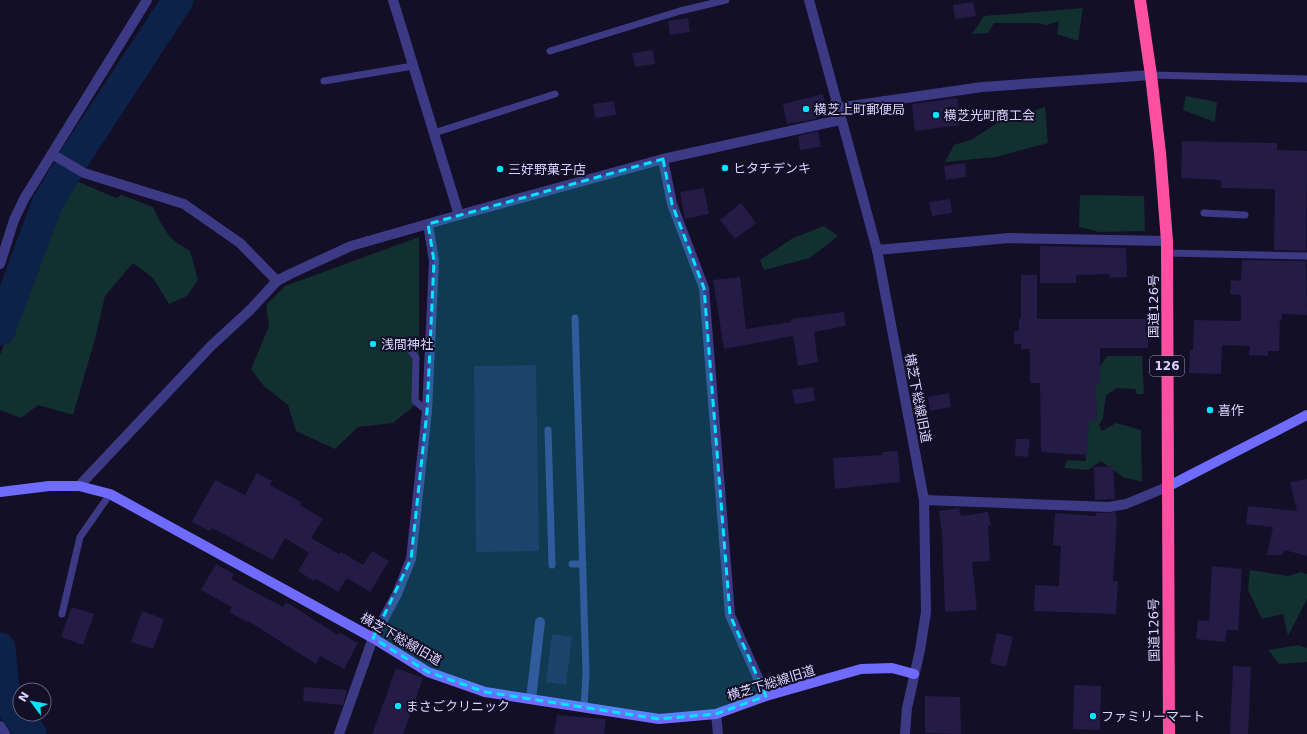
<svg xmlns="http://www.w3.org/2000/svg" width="1307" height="734" viewBox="0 0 1307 734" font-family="'DejaVu Sans','Noto Sans JP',sans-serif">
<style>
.green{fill:#12302f}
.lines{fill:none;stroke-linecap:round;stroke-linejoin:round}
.river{stroke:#0c2248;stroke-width:31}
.building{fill:#241b47}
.lane{stroke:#3d3a85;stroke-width:7}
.street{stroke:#3d3a85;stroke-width:10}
.secondary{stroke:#6f6bff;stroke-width:10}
.highway{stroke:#ff4fa3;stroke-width:12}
.marked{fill:#00e5ff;fill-opacity:0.2;stroke:#00e5ff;stroke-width:3;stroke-dasharray:8 5;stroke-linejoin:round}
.poi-dot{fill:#00e5ff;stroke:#130f26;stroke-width:1.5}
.labels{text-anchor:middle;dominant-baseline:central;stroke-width:4;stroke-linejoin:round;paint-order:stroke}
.shield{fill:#130f26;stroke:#9e99be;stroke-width:1}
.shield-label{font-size:12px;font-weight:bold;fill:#d9d4ff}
.poi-label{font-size:13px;fill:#d9d4ff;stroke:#130f26;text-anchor:start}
.street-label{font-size:13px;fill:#d9d4ff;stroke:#130f26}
</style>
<rect width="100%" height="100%" fill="#130f26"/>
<g class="green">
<path d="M1083,8L1078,41L1057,34L1059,21L1047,25L1036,23H994L988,33L972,34L984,16Z"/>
<path d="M1186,96L1217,102L1215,122L1183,110Z"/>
<path d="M1045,107L1048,143L996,157L945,162L954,145L973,139L997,123Z"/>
<path d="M72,179L116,198L121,195L153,207C164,230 167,238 190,251L198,280L187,296L169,304L153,278L133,263L105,296L95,339L73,415L38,405L21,418L0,410V355L53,209Z"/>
<path d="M1080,195L1144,196L1145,231L1099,232L1079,227Z"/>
<path d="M824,226L838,236L810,258L764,270L760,260L793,238Z"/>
<path d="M419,237V402L393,423L358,427L335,449L296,431L288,405L264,386L251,369L269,326L266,305L285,286Z"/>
<path d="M1107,356H1142L1144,394H1137L1135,389L1117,388L1106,395L1103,418L1099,425L1102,431L1116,423L1141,430L1142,482L1123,477L1101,461L1088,470L1064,468L1067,460L1086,461L1083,428L1092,378Z"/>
<path d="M1250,570L1288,576L1301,572L1307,574V599L1288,636L1283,614L1262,619L1248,590Z"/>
<path d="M1299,645L1307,648V662L1279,664L1268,650Z"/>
</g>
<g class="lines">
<g class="river">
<path d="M0,330L47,204L77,154L178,0"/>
<path d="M0,648L5,698L31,734"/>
</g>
</g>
<g class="building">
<path d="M973,2L976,16L955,19L953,5Z"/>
<path d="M688,18L690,32L670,35L668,21Z"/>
<path d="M653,50L655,64L635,67L632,53Z"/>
<path d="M823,94L828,114L816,117V119L787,124L783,104Z"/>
<path d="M957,98L960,125L915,131L912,104Z"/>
<path d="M614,101L616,115L595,118L593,104Z"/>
<path d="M818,131L821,147L800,150L798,136Z"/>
<path d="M1182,141L1277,143V150L1307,151L1306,251L1274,250L1275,189L1221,188V180L1181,178Z"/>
<path d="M965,163L966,177L946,180L944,166Z"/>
<path d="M704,188L709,214L685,219L680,192Z"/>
<path d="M950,199L952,213L932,216L929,202Z"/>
<path d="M741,203L756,223L735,239L720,220Z"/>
<path d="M1040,246L1126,248L1127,277L1109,278V274L1076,275V283H1040Z"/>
<path d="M1242,260L1306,261L1307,315L1282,314V320L1280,319L1279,351H1268V356L1249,355L1250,346L1222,345L1221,374L1189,373L1190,350H1193L1194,320L1241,321V295L1230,294L1231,280L1241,281Z"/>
<path d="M1021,275H1037V319H1148V348H1100V384H1096L1097,420H1089L1087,455L1041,452L1040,383H1030V349H1021V344H1014V331H1019V319H1021Z"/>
<path d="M740,277L746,329L791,322V319L844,312L846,326L814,332L818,362L798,366L793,336L724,349L713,280Z"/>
<path d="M536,365L539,551L476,552L474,366Z"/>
<path d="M813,387L815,401L795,404L792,390Z"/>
<path d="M949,393L951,407L930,411L928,397Z"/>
<path d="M1016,439H1030L1028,457L1015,456Z"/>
<path d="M898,451L900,482L835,489L833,458L882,455V452Z"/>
<path d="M1113,466L1115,499L1095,500L1094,467Z"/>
<path d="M257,473L272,481L270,485L301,502L300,505L323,519L311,538L339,554L341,552L363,565L372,551L389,561L370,592L347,578L338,592L316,579L314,581L298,571L309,553L285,538L273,560L212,528L210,531L192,522L215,480L245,495Z"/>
<path d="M1307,479V556L1284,550L1283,555H1267L1273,527L1246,524L1248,506L1297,511L1290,482Z"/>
<path d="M959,508L961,516L988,512L991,526H988L990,561L972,562L977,610L945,612L942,534L939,511Z"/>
<path d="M1115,512L1116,518H1117L1113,581H1118L1116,614L1034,611L1035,585L1059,586L1061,546L1053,545L1055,513L1096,516V513Z"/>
<path d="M216,564L234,574L231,579L283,607L286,602L338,635L340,633L358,643L344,669L320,656L316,664L248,621L247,622L229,612L232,607L201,590Z"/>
<path d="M1212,566L1242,569L1238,630H1227L1225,642L1196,639L1198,620L1209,621Z"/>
<path d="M72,607L94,614L83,645L61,637Z"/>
<path d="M142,611L164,619L153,649L131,642Z"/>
<path d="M997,633L1013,637L1006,667L990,663Z"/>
<path d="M552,634L572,637L566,685L546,682Z"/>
<path d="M1233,666L1251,667L1248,734H1230Z"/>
<path d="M396,668L423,678L403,734H372L387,694H389L387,693Z"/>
<path d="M1074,685L1101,686L1100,730L1073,729Z"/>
<path d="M304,687L347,690L346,694L343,705L303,701Z"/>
<path d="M925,696L960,697L961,734L925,733Z"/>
<path d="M557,715L606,719L604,734H554Z"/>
</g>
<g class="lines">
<g class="lane">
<path d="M550,51L680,11L726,0"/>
<path d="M1151,75L1307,79"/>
<path d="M324,81L413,66"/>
<path d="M434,133L555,94"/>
<path d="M1204,213L1245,215"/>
<path d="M1167,253L1307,256"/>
<path d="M575,318L586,673L584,707"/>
<path d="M409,348L416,358L415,401L427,411"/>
<path d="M548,430L552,565"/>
<path d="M572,564H583"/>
<path d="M62,614L80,537L110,494"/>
</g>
<g class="street">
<path d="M393,0L459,215"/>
<path d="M809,0L877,250L924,500L926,612L920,650L907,708L905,734"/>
<path d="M837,108L982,87L1151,75"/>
<path d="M52,154L84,173L184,204L240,243L277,281"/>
<path d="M663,159L672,204L704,288L730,615L766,696"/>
<path d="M877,250L1009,238L1167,241"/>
<path d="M0,264L14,220L24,199L147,0"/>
<path d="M79,486L211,346L249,311L277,281L290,274L351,246L459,215L663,159L840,120"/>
<path d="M924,500L1109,507L1126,504L1167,487"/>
<path d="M531,699L540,622"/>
<path d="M716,714L718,734"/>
<path d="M0,726L5,734"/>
<path d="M339,734L373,638L397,594L411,559L427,411L434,261L428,224"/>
</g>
<g class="secondary">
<path d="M1167,487L1307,415"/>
<path d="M0,492L49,486H79L110,494L373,638L428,672L485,692L659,719L716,714L766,696L861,669L892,668L914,674"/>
</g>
<path class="highway" d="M1140,0L1151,75L1160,153L1167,241L1169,734"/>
</g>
<path class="marked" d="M663,159L672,204L704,288L730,615L766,696L716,714L659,719L485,692L428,672L373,638L411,559L427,411L434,261L428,224Z"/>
<g class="poi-dot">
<circle cx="806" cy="109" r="4"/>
<circle cx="936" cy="115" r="4"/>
<circle cx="725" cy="168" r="4"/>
<circle cx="500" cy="169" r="4"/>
<circle cx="373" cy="344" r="4"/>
<circle cx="1210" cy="410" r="4"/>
<circle cx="398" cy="706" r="4"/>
<circle cx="1093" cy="716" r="4"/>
</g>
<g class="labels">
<rect class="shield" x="1150" y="356" width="34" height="20" rx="3"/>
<g class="shield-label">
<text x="1167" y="366">126</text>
</g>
<g class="poi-label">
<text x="814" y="109">横芝上町郵便局</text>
<text x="944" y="115">横芝光町商工会</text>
<text x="733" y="168">ヒタチデンキ</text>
<text x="508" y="169">三好野菓子店</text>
<text x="381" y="344">浅間神社</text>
<text x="1218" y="410">喜作</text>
<text x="406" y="706">まさごクリニック</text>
<text x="1101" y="716">ファミリーマート</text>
</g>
<g class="street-label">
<text transform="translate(1153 306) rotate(-90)">国道126号</text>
<text transform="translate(918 398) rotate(79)">横芝下総線旧道</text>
<text transform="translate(1154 630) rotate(-91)">国道126号</text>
<text transform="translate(401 639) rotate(30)">横芝下総線旧道</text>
<text transform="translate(771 683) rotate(-17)">横芝下総線旧道</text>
</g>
</g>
<g transform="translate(32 702) rotate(302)"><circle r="19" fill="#130f26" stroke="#625e7d"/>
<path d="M0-3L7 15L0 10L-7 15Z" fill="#00e5ff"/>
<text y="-6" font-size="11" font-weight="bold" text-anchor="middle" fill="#d9d4ff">N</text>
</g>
</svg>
